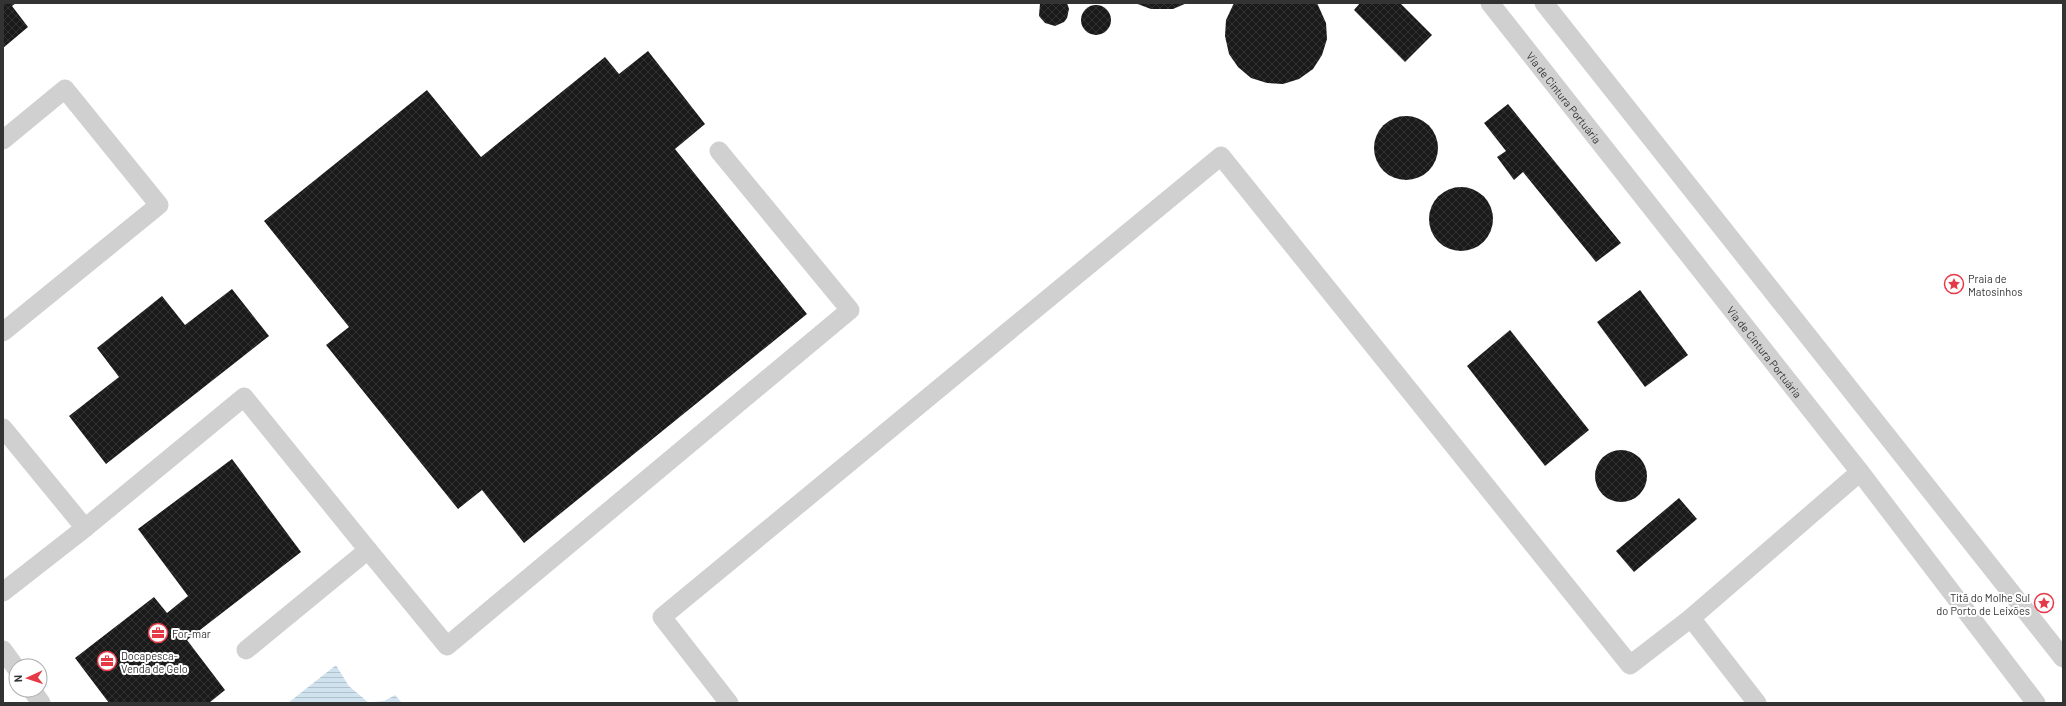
<svg xmlns="http://www.w3.org/2000/svg" width="2066" height="706" viewBox="0 0 2066 706" font-family="Barlow,sans-serif">
<style>
.water{fill:url(#water-rules)}
.pier{fill:#fff}
.building{fill:url(#building-cross-hatch)}
.lines{fill:none;stroke-linecap:round;stroke-linejoin:round}
.lane{stroke:#d0d0d0;stroke-width:19}
.labels{text-anchor:middle;dominant-baseline:central;stroke-width:4;stroke-linejoin:round;paint-order:stroke}
.street-label{font-size:11px;fill:#333;stroke:#fff}
.poi-label{font-size:11px;fill:#333;stroke:#fff;text-anchor:start}
</style>
<defs>
<pattern id="water-rules" width="6" height="5" patternUnits="userSpaceOnUse"><rect width="6" height="5" fill="#cfe2ee"/><path d="M0 2.5h6" fill="none" stroke="#b2c2cd"/></pattern>
<pattern id="building-cross-hatch" width="8" height="8" patternUnits="userSpaceOnUse"><rect width="8" height="8" fill="#1a1a1a"/><path d="M0 0l8 8M0 8l8-8" fill="none" stroke="#333"/></pattern>
</defs>
<rect width="100%" height="100%" fill="#fff"/>
<path class="water" d="M336,665L349,686L368,702L384,701L395,695L402,703H288Z"/>
<path class="pier" d="M336,663L350,685L368,700L384,699L394,693L395,695L384,701L368,702L349,686L336,665L286,703Z"/>
<g class="building">
<path d="M3,3H16L12,6L28,27L3,48Z"/>
<path d="M1040,3H1067L1069,9L1067,18L1064,22L1055,26L1045,23L1039,16Z"/>
<path d="M1135,3H1187L1173,9H1151Z"/>
<path d="M1317,3L1326,23L1327,39L1322,55L1313,69L1299,79L1283,84L1267,83L1251,78L1238,67L1229,54L1225,36L1226,20L1234,3Z"/>
<path d="M1360,3H1400L1432,35L1405,62L1354,10Z"/>
<circle cx="1096" cy="20" r="15"/>
<path d="M648,51L705,124L675,149L807,314L524,543L482,490L458,509L326,345L349,327L264,221L427,90L481,157L605,57L619,74Z"/>
<path d="M1508,104L1621,243L1596,262L1523,172L1514,180L1497,157L1506,151L1484,123Z"/>
<circle cx="1406" cy="148" r="32"/>
<circle cx="1461" cy="219" r="32"/>
<path d="M232,289L269,336L106,464L69,416L119,377L97,348L162,296L185,325Z"/>
<path d="M1640,290L1688,355L1645,387L1597,322Z"/>
<path d="M1510,330L1589,430L1545,466L1467,366Z"/>
<circle cx="1621" cy="476" r="26"/>
<path d="M232,459L301,552L187,640L225,690L209,703H109L75,658L154,597L167,613L188,596L138,529Z"/>
<path d="M1679,498L1697,519L1634,572L1616,551Z"/>
</g>
<g class="lines">
<g class="lane">
<path id="s1" d="M1490,3L1860,472L2036,703"/>
<path d="M1544,3L2063,658"/>
<path d="M3,140L65,89L159,205L3,332"/>
<path d="M3,428L85,528"/>
<path d="M368,550L447,646L850,310L719,151"/>
<path d="M3,592L85,528L244,397L368,550L246,650"/>
<path d="M1691,618L1757,703"/>
<path d="M3,650L16,668"/>
<path d="M32,690L41,703"/>
<path d="M729,703L662,617L1221,156L1630,665L1691,618L1860,472"/>
</g>
</g>
<defs>
<g id="sight-ring" transform="scale(1)"><circle r="9.5" fill="#fff" stroke="#e63946" stroke-width="1.5"/><path d="M0-6L1.8-2.2L6-1.7L2.9 1.2L3.7 5.4L0 3.3L-3.7 5.4L-2.9 1.2L-6-1.7L-1.8-2.2Z" fill="#e63946"/></g>
<g id="office-ring" transform="scale(1)"><circle r="9.5" fill="#fff" stroke="#e63946" stroke-width="1.5"/><path d="M-6-3h4V-5.5h4V-3h4V5H-6ZM-1-4.5V-3h2v-1.5ZM-6 0V1H6V0Z" fill="#e63946"/></g>
</defs>
<g fill-rule="evenodd">
<use href="#sight-ring" x="1954" y="284"/>
<use href="#sight-ring" x="2044" y="603"/>
<use href="#office-ring" x="158" y="633"/>
<use href="#office-ring" x="107" y="661"/>
</g>
<g class="labels">
<g class="street-label">
<text stroke="none"><textPath href="#s1" startOffset="120">Via de Cintura Portuária</textPath></text>
<text stroke="none"><textPath href="#s1" startOffset="444">Via de Cintura Portuária</textPath></text>
</g>
<g class="poi-label">
<text x="1968" y="278">Praia de<tspan x="1968" dy="13">Matosinhos</tspan></text>
<text x="2030" y="597" text-anchor="end">Titã do Molhe Sul<tspan x="2030" dy="13">do Porto de Leixões</tspan></text>
<text x="172" y="633">For-mar</text>
<text x="121" y="655">Docapesca-<tspan x="121" dy="13">Venda de Gelo</tspan></text>
</g>
</g>
<rect width="2066" height="706" fill="none" stroke="#333333" stroke-width="8"/>
<g transform="translate(28 678) rotate(267)"><circle r="19" fill="#ffffff" stroke="#adadad"/>
<path d="M0-3L7 15L0 10L-7 15Z" fill="#e63946"/>
<text y="-6" font-size="11" font-weight="bold" text-anchor="middle" fill="#333333">N</text>
</g>
</svg>
